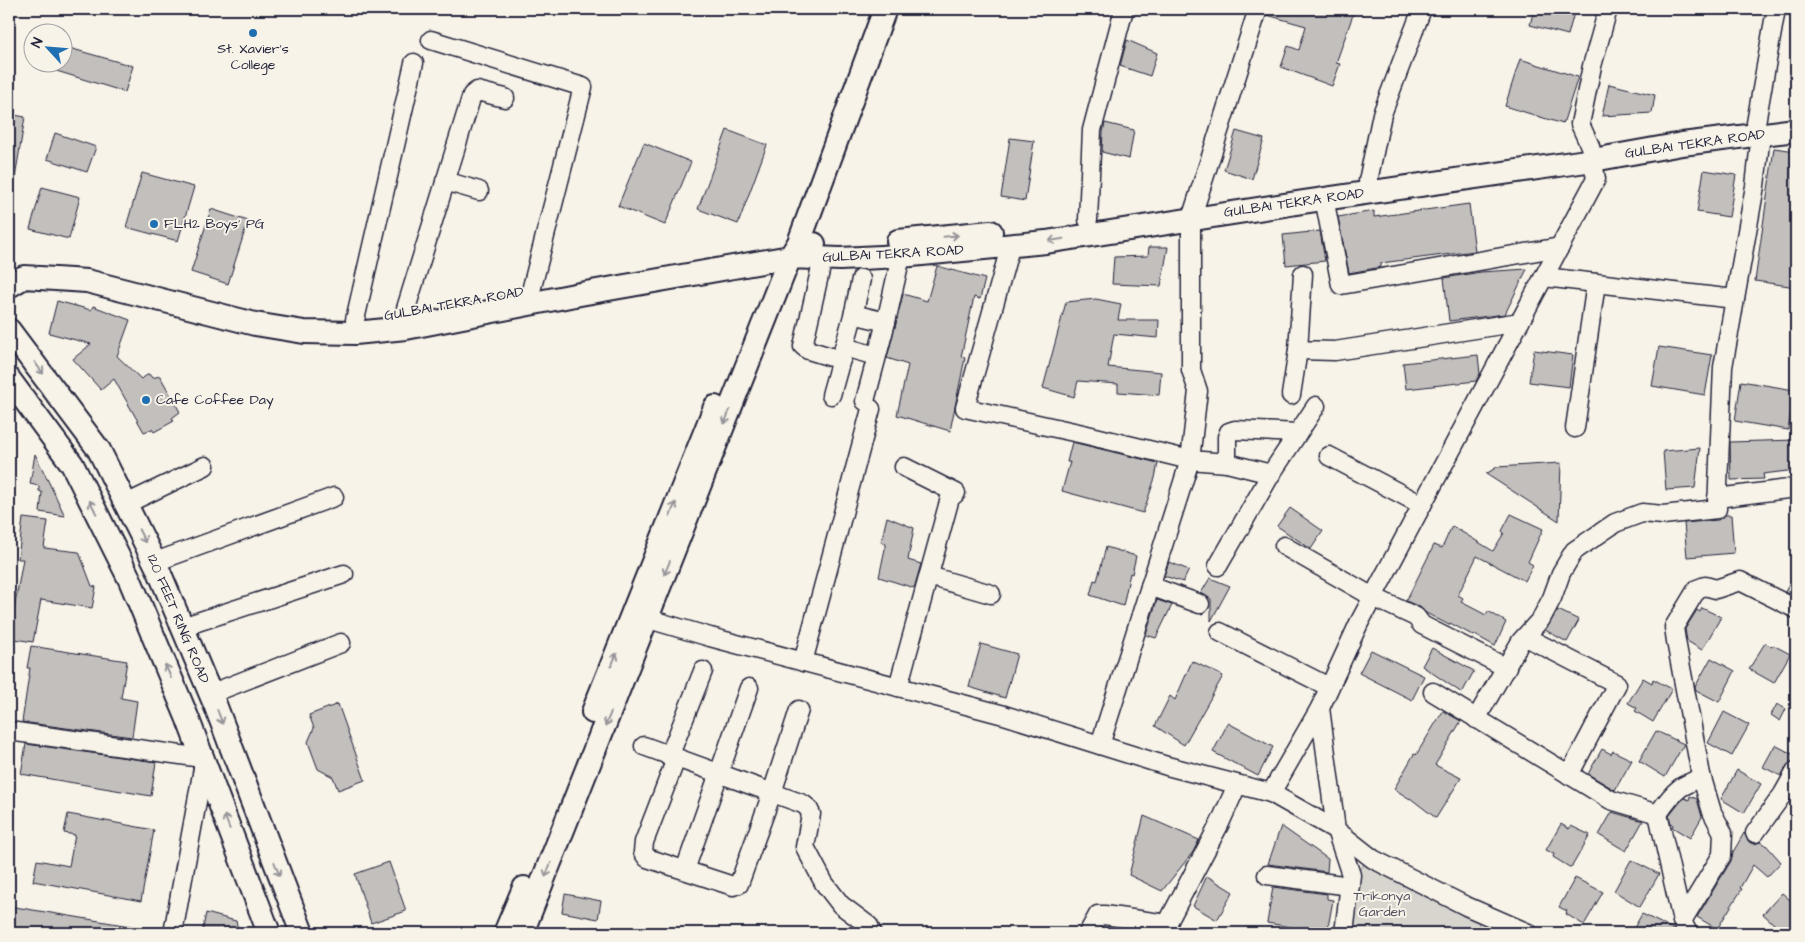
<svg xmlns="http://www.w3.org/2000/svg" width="1805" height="942" viewBox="0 0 1805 942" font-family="'Architects Daughter',sans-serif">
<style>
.green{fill:#d8d5cf;stroke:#7d7c85}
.building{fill:#c2bfbd;stroke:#22223b}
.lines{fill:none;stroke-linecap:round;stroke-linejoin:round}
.minor-casing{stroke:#22223b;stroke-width:21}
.major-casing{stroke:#22223b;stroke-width:26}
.minor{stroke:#f7f3e8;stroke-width:18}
.major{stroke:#f7f3e8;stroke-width:22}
.oneway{stroke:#97959a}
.poi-dot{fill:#1f6fb2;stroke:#f7f3e8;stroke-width:2}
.labels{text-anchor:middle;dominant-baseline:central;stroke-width:4;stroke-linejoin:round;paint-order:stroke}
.poi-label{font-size:14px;fill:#22223b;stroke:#f7f3e8;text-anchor:start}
.street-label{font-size:14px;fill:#22223b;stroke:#f7f3e8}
.park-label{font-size:14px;fill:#504f60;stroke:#f7f3e8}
</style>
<rect width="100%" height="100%" fill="#f7f3e8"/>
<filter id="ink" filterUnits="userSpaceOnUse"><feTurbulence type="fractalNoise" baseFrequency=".02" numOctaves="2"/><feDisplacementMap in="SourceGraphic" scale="10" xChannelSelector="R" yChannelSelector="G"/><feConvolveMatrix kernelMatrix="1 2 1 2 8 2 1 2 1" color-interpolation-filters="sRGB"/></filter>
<g filter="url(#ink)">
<path class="green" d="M1364,864L1479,920L1478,933H1348L1356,873Z"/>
<g class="building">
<path d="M1268,9H1355L1336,63L1340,64L1332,86L1281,67L1288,46L1299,50L1306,26L1267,15Z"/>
<path d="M1534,9H1575L1568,35L1530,25Z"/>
<path d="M1127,40L1157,53L1150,76L1120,66Z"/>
<path d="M62,46L133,66L125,92L37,65L38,62H62Z"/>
<path d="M1520,59L1578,77L1563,124L1505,106Z"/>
<path d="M1609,84L1655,95L1652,113L1602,116Z"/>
<path d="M9,114L25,117L15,178L9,177Z"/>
<path d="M1105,123L1134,130L1129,159L1102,152L1103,132Z"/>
<path d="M727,130L767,145L738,224L698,209Z"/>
<path d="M1236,131L1264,139L1252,179L1224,170Z"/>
<path d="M55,133L96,147L87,172L47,159Z"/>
<path d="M1010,138L1034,141L1025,201L1001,197Z"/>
<path d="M644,143L691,162L665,225L618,206Z"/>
<path d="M1774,148L1796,151V287L1755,281Z"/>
<path d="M1704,170L1736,175L1729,217L1697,212Z"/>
<path d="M142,173L194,187L178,241L126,227Z"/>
<path d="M42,187L80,197L69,239L30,229Z"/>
<path d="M1469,204L1475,251L1381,263V267L1349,273L1338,217L1374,211V217Z"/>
<path d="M211,209L248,221L228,284L191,272Z"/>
<path d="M1320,231L1325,261L1286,265L1283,235Z"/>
<path d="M1149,247H1168L1161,286L1112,284L1114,257L1148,256Z"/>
<path d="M937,266L985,279L980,299L974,297L961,357L965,358L950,431L897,415L908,365L887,358L903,294L927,301Z"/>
<path d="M1527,269L1505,314L1449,321L1444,278L1481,272Z"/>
<path d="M1096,299L1121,304L1118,320H1159L1158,338L1114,334L1108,367L1161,372L1159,395L1118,392V384L1078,381L1074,397L1043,388L1066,302Z"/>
<path d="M57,301L91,310L93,306L130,320L117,356L141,379L149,374L152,378L160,376L180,412L172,418L174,421L154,432L152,429L144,432L114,379L101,390L73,359L91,344L49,333Z"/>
<path d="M1659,347L1712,355L1705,395L1652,386Z"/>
<path d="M1534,350L1573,355L1569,387L1529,382Z"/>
<path d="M1478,355L1480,374L1476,381L1406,389L1403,363Z"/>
<path d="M1741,381L1794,390L1788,430L1735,421Z"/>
<path d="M1796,440V470L1763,474L1764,479L1731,480L1730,442Z"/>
<path d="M1072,442L1158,463L1155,478L1143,513L1062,491L1070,462H1067Z"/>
<path d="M1700,448L1695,488L1666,490L1663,451Z"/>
<path d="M35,454L56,497L65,516L40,512L42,492L39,491V486L30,484Z"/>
<path d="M1561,463L1559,521L1486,474L1497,467Z"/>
<path d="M1290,508L1323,531L1311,549L1277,526Z"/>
<path d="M1511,514L1543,529L1528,562L1533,565L1525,581L1477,556L1458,595L1463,598L1461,602L1486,615L1488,611L1506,622L1495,646L1475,635L1474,636L1450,623L1449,625L1426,613L1420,607L1406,601L1434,545L1442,548L1452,526L1493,551L1504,533L1502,531Z"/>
<path d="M1725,515H1731L1734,553L1687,557L1684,523L1718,520Z"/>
<path d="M887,517L914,528L908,560L921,564L914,588L879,577L886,544L881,542Z"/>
<path d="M23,518L48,521L44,548L79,552L92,586L96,587L92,608L41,600L33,642L9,638L23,559H18Z"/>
<path d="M1106,547L1136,556L1132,574L1130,573L1123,606L1090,595L1094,580L1097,581Z"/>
<path d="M1169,562L1189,570L1183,582L1164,576Z"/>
<path d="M1796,571V597L1785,592Z"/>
<path d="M1210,578L1230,586L1211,621V599L1201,593Z"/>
<path d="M1157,600L1172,605L1156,638L1146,635Z"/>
<path d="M1702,608L1721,617L1702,650L1687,641L1685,629L1697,610L1700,612Z"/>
<path d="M1558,610L1579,620L1567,642L1545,630Z"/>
<path d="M1765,643L1772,647L1773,645L1790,654L1774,683L1749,669Z"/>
<path d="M981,644L1017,654L1005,698L969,687Z"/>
<path d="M31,646L127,661L121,698L137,701L132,737L22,722L30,668H27Z"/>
<path d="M1432,648L1474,671L1462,693L1422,666Z"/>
<path d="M1371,650L1424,676L1412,700L1359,673Z"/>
<path d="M1711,658L1735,671L1719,702L1696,690L1695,687Z"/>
<path d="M1192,661L1223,676L1184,745L1155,726L1170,696L1175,700Z"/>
<path d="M1643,678L1652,683L1653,679L1672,689L1653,722L1635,711L1637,708L1628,703Z"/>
<path d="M338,704L365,780L338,790L333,777L318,769L308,742L314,728L309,715Z"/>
<path d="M1777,704L1786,709L1780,721L1771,715Z"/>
<path d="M1443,711L1461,721L1435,765L1461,778L1436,818L1410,798V799L1394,789L1414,754L1416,755Z"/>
<path d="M1724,712L1749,725L1732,756L1708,743Z"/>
<path d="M1228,723L1273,747L1258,776L1213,752Z"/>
<path d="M1656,731L1684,744L1665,777L1639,761Z"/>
<path d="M26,744L156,762L151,796L21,774Z"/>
<path d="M1775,745L1796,756V760L1791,762L1787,765L1781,776L1763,767Z"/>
<path d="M1602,749L1611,754L1613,751L1632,760L1615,790L1588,774Z"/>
<path d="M1737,770L1761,784L1744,813L1721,799Z"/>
<path d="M1690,796L1697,799L1702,817L1690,838L1672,827L1673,824L1671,823L1669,816L1681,801L1685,798L1689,800Z"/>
<path d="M1612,812L1643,821L1626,851L1599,835Z"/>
<path d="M68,814L154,830L141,901L33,881L37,860L69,866L75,835L64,833Z"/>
<path d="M1144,816L1199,840L1193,852L1162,891L1129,875Z"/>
<path d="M1561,824L1569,829L1571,826L1590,835L1571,868L1553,857L1554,854L1546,850Z"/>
<path d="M1281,826L1328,859L1327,872L1268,864Z"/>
<path d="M1744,833L1749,842L1754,844L1761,842L1766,845L1781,862L1767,877L1753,865L1740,888L1742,889L1717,929L1697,917L1731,861L1733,852Z"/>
<path d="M1631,860L1659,874L1640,907L1614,891Z"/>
<path d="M389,862L406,911L371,923L355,874Z"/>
<path d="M1207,876L1233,892L1217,920L1193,906Z"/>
<path d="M1575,878L1603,892L1584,925L1566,914L1567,911L1559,907Z"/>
<path d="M1273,887L1327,894V899L1333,900L1327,933L1267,923Z"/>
<path d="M1782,893L1796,905V933H1784L1763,914Z"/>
<path d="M565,894L601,901L598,919L562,912Z"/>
<path d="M9,906L136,927L135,933H23L9,931Z"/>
<path d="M206,913L236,921L239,933H202Z"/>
<path d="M1642,914L1675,930L1676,933H1631Z"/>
</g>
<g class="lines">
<g class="minor-casing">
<g id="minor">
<path d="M431,40L583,87L531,291"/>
<path d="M1756,123L1776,9"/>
<path d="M445,181L479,191"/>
<path d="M1368,181L1382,114L1422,9"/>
<path d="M1324,198L1341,285L1560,247"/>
<path d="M1088,220L1092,130L1124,9"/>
<path d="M1011,244L965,408L1083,434L1190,460L1227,463L1271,474L1218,566"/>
<path d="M823,258L803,346L808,350L841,360"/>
<path d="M1303,274L1298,350L1335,351L1520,322"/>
<path d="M1544,277L1735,299"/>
<path d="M861,279L854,312L857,315L886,322"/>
<path d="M404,315L472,95L477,91L505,98"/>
<path d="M355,320L414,63"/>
<path d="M844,347L876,356"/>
<path d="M831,395L854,312"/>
<path d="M1291,395L1298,350"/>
<path d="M865,401L886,322L901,256"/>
<path d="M1575,428L1596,283"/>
<path d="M1329,456L1422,505"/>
<path d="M1227,463V437L1229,432L1235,430L1298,433"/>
<path d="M1271,474L1316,406"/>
<path d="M1717,498L1796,488"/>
<path d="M126,504L205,466"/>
<path d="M1284,546L1373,597L1416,617L1422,625L1507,668"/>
<path d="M155,562L334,497"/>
<path d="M929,576L991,594"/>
<path d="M1150,586L1200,604"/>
<path d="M635,615L710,637L1004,715L1167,766L1271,793L1336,830L1373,859L1466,906L1528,933"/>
<path d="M182,627L344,574"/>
<path d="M1220,632L1329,687"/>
<path d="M1526,637L1617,684L1569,775"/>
<path d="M803,662L871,409"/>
<path d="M898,687L950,498L956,493L904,467"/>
<path d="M1433,692L1611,800L1658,814"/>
<path d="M210,694L341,643"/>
<path d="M1320,708L1336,830L1351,875L1344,933"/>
<path d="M1476,719L1521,641L1541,619L1552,598L1561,573L1574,551L1615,523L1642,513L1663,515L1717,509L1723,367L1755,186L1761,134"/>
<path d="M9,731L202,758"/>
<path d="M1100,745L1190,460L1198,391L1191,370V219L1258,9"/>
<path d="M644,746L803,804L808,808L811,814L805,847L824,883L841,905L869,926L872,933"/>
<path d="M669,757L703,671"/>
<path d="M676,759L644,842L643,852L647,858L733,886L739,884L772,793L799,710"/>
<path d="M1271,793L1320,708L1359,623L1596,179L1590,146L1580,124L1592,66L1608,9"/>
<path d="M1755,833L1783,794L1796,771"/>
<path d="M685,870L749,688"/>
<path d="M1267,875L1350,886"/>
<path d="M1682,921L1722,855L1723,833L1712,812L1701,775"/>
<path d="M1167,924L1220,823L1237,785"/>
<path d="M173,933L204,763"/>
<path d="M1088,933L1098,915H1104L1167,924L1171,933"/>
<path d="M1688,933L1682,921L1658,814C1664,805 1671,795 1680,788C1687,783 1695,782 1701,775L1676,641L1674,627L1697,589L1705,586L1716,589L1740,581L1796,609"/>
</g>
</g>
<g class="major-casing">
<g id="major">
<path d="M898,241L991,232"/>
<path d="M814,244L798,245L885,9"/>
<path d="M9,286L24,277L87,281L255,324L304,332L355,333L406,328L580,294L790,257L797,246"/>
<path d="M9,330L99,450L158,569L216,707L302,933"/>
<path d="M9,379L72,464L130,580L187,717L269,933"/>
<path d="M593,712L715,407"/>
<path d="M505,933L524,888"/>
<path d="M522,933L790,257L840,259L901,256L1046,242L1303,202L1593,160L1682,144L1796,130"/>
</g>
</g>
<use href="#minor" class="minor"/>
<use href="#major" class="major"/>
</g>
<defs><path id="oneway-shaft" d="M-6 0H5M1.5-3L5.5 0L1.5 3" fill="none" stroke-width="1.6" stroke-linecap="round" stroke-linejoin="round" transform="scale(1.25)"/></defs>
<g class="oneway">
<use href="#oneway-shaft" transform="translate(951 236) rotate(-6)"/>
<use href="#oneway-shaft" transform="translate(1056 240) rotate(170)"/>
<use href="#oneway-shaft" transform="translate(39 368) rotate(54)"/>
<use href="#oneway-shaft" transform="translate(727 417) rotate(112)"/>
<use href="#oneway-shaft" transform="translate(93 507) rotate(-117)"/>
<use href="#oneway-shaft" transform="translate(673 509) rotate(-68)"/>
<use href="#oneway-shaft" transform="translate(142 536) rotate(63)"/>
<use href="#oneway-shaft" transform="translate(667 568) rotate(112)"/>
<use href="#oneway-shaft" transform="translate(614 660) rotate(-68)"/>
<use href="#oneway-shaft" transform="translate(168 671) rotate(-113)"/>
<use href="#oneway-shaft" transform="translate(220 717) rotate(69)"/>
<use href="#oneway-shaft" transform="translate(608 719) rotate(112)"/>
<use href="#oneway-shaft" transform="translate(227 822) rotate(-111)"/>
<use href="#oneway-shaft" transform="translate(277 869) rotate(69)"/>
<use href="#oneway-shaft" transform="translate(548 870) rotate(112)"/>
</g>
</g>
<g class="poi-dot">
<circle cx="253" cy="33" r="5"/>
<circle cx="154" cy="224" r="5"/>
<circle cx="146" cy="400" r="5"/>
</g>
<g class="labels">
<g class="poi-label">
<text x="253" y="49" text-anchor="middle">St. Xavier's<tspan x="253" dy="16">College</tspan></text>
<text x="164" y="224">FLH2 Boys' PG</text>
<text x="156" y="400">Cafe Coffee Day</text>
</g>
<g class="street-label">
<text transform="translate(1695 144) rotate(-8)">GULBAI TEKRA ROAD</text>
<text transform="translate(1294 203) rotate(-8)">GULBAI TEKRA ROAD</text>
<text transform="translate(893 254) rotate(-3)">GULBAI TEKRA ROAD</text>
<text transform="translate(454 304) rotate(-10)">GULBAI TEKRA ROAD</text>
<text transform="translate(178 619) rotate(67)">120 FEET RING ROAD</text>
</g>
<g class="park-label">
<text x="1382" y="896">Trikonya<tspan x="1382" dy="16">Garden</tspan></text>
</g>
</g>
<rect width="1805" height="942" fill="none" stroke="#f7f3e8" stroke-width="30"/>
<rect x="15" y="15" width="1775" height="912" fill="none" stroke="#22223b" stroke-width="2" filter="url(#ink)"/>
<g transform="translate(48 48) rotate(296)"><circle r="24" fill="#f7f3e8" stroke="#a29fa3"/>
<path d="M0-4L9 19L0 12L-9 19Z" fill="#1f6fb2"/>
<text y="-8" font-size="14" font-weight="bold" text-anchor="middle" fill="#22223b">N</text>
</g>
</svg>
